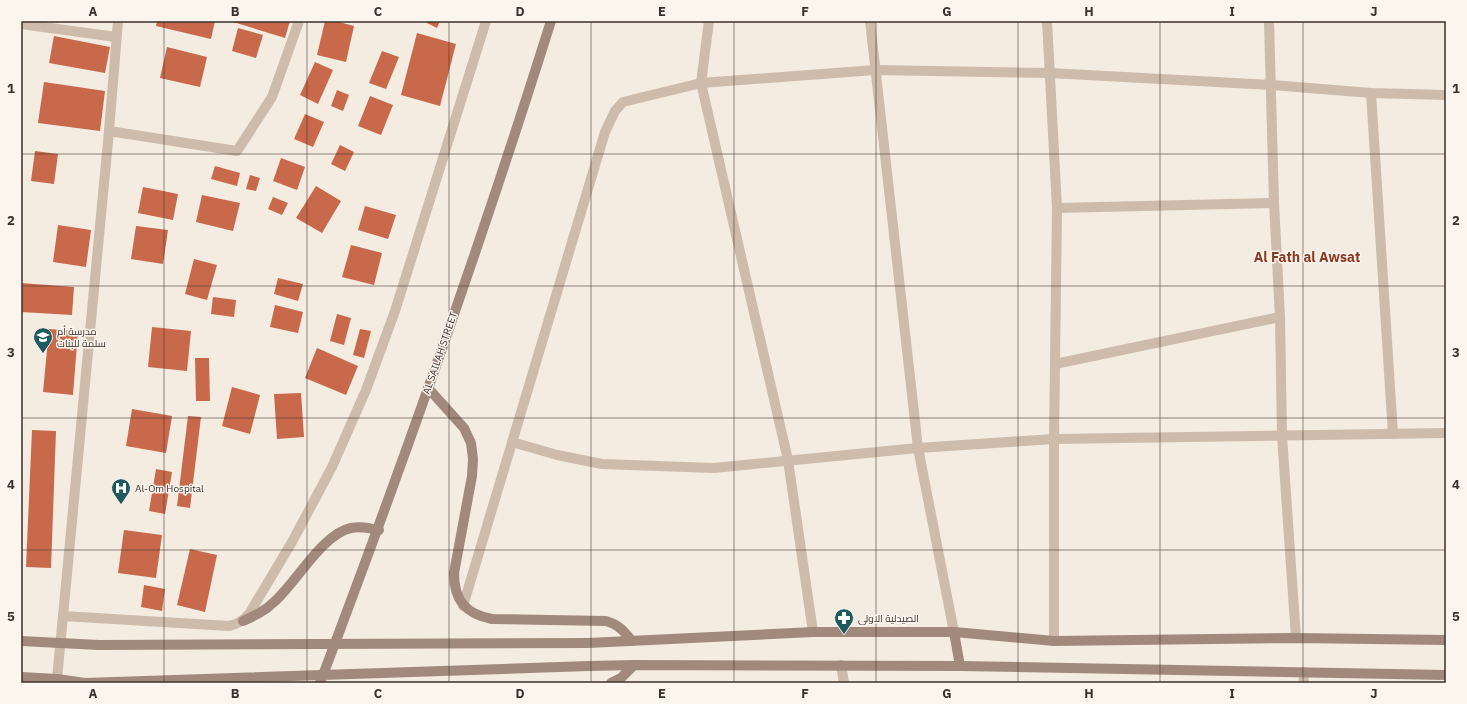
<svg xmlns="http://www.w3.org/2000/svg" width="1467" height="704" viewBox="0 0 1467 704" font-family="'IBM Plex Sans',Cairo,sans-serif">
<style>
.building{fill:#c8694b}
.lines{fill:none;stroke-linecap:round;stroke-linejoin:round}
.street{stroke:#cdbbac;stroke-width:10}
.secondary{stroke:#a18a7d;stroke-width:10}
.secondary-bridge{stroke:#a18a7d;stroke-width:10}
.grid{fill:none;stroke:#3b302b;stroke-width:1;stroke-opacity:0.55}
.labels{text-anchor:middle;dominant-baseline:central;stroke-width:3;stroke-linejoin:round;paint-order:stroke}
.poi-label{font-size:10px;fill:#3b302b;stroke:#fbf5ee;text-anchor:start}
.street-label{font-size:10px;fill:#3b302b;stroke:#fbf5ee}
.district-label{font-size:14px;font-weight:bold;fill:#8c3b22;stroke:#fbf5ee}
.neatline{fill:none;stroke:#3b302b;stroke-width:1.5}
.grid-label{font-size:13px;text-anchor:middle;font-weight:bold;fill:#3b302b}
</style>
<rect width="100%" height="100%" fill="#f4ebe1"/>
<g class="building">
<path d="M157,21H215L211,39L156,26Z"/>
<path d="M230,21H290L285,38Z"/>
<path d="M325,21H335L354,26L346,62L317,55Z"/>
<path d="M428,21H440L437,28L427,23Z"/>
<path d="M238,28L263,35L256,58L232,51Z"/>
<path d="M417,33L456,44L440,106L401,95Z"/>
<path d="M54,36L110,47L105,73L49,63Z"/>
<path d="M167,47L207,57L200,87L160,78Z"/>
<path d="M382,51L399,57L386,89L369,83Z"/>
<path d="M315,62L333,70L318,104L300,95Z"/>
<path d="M44,82L105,91L100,131L38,123Z"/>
<path d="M337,90L349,95L343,111L331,106Z"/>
<path d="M370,96L393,105L381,135L358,126Z"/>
<path d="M305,114L324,122L313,147L294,139Z"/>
<path d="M340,145L354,152L345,171L331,164Z"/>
<path d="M35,151L58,154L54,184L31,181Z"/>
<path d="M281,158L305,167L297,190L273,181Z"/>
<path d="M215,166L240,173L237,186L211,179Z"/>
<path d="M250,175L260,178L256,191L246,189Z"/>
<path d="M316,186L341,201L322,233L296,218Z"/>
<path d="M143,187L178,194L173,220L138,213Z"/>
<path d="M202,195L240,203L233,231L196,222Z"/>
<path d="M273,197L288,203L282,215L268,209Z"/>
<path d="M365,206L396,215L388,239L358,230Z"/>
<path d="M58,225L91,230L86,267L53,262Z"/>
<path d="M136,226L168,230L163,264L131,259Z"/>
<path d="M351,245L382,253L374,285L342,277Z"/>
<path d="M194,259L217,265L207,300L185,294Z"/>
<path d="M278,278L303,284L298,301L274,294Z"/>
<path d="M21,283L74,287L72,315L21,312Z"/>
<path d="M213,297L236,300L234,317L211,314Z"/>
<path d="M275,305L303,312L298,333L270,327Z"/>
<path d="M337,314L351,318L344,345L330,341Z"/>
<path d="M152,327L191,331L187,371L148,367Z"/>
<path d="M49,329L78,331L73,395L43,392Z"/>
<path d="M360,329L371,331L364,358L353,355Z"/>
<path d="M317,348L358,366L346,395L305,378Z"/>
<path d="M195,358H209L210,401H196Z"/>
<path d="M232,387L260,395L250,434L222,426Z"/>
<path d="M301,393L304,437L277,439L274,394Z"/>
<path d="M132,409L172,416L166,453L126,446Z"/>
<path d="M188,416L201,417L190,508L177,506Z"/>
<path d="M32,430L56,431L51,568L26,567Z"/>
<path d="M156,469L172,472L165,514L149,511Z"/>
<path d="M124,530L162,535L156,578L118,573Z"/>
<path d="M190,549L217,555L205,612L177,605Z"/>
<path d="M144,585L165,589L162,611L141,607Z"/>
</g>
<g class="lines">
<g class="street">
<path d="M709,21L701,83L788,460L813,632"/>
<path d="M870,21L918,448L954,632"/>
<path d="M1047,21L1057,208L1054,439V641"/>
<path d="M1269,21L1274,203L1280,317L1282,436L1296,638"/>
<path d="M21,24L116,37"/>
<path d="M1371,93L1393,434"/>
<path d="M109,131L237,151L272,97L299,21"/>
<path d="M1057,208L1274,203"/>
<path d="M1055,364L1280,317"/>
<path d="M512,442L557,455L602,464L714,468L918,448L1054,439L1446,433"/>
<path d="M463,606L605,132L615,111L623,102L701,83L875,70L1050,73L1272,85L1371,93L1446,95"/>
<path d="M63,616L229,626C238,624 242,621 249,614L292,542L332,467L366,390L395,311L486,21"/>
<path d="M841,665L844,683"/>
<path d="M1303,672L1304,683"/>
<path d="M57,679L109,131L118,21"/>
</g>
<g class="secondary">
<path d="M428,388L464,428L471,443L473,459L472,476L454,573C454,601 466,614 492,619L606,621C619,625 623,630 632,641"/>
<path d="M243,621C254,616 265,611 274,602C296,583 322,534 351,528C361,526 369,528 379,530"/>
<path d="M954,632L960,666"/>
<path d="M21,641L99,645"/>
<path d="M588,643L813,632H954L1054,641L1296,638L1446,640"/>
<path d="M589,666L634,665L960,666L1446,675"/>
<path d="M21,677L57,679L85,683"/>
<path d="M320,683C403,464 481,244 551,21"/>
<path d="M611,683L621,678L634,665"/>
</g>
<g class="secondary-bridge">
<path d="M99,645L588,643"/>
<path d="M85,683L589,666"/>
</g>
</g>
<path class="grid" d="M164,21V683M307,21V683M449,21V683M591,21V683M734,21V683M876,21V683M1018,21V683M1160,21V683M1303,21V683M21,154H1446M21,286H1446M21,418H1446M21,550H1446"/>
<defs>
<g id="school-pin" transform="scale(1)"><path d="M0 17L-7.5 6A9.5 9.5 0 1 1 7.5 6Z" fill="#1f5a5e" stroke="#fbf5ee"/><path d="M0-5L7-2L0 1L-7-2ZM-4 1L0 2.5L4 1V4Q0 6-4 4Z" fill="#fff"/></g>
<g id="hospital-pin" transform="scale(1)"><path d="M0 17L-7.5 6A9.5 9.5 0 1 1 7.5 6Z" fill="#1f5a5e" stroke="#fbf5ee"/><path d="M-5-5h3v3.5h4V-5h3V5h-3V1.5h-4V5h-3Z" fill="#fff"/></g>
<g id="pharmacy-pin" transform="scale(1)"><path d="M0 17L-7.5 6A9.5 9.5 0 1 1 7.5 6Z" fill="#1f5a5e" stroke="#fbf5ee"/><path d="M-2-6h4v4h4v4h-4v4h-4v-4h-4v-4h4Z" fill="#fff"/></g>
</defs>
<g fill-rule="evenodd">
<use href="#school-pin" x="43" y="337"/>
<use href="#hospital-pin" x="121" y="488"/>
<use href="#pharmacy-pin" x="844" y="618"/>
</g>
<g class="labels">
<g class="poi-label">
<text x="57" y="331">مدرسة أم<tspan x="57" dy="12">سلمة للبنات</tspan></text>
<text x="135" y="488">Al-Om Hospital</text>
<text x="858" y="618">الصيدلية الاولى</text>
</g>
<g class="street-label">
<text transform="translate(440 353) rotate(-71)">AL SAILAH STREET</text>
</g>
<g class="district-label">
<text x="1307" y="257">Al Fath al Awsat</text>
</g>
</g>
<rect width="1467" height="704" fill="none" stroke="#fbf5ee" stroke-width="44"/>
<rect x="22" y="22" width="1423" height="660" class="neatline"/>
<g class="grid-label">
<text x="93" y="16">A</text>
<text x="235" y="16">B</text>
<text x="378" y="16">C</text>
<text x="520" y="16">D</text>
<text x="662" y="16">E</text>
<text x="805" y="16">F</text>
<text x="947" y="16">G</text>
<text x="1089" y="16">H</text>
<text x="1232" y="16">I</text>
<text x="1374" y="16">J</text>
<text x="11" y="93">1</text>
<text x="1456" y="93">1</text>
<text x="11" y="225">2</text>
<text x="1456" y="225">2</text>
<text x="11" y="357">3</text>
<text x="1456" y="357">3</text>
<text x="11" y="489">4</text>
<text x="1456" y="489">4</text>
<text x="11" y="621">5</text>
<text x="1456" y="621">5</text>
<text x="93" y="698">A</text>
<text x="235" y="698">B</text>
<text x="378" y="698">C</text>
<text x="520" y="698">D</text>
<text x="662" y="698">E</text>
<text x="805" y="698">F</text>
<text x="947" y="698">G</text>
<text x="1089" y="698">H</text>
<text x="1232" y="698">I</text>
<text x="1374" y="698">J</text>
</g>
</svg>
